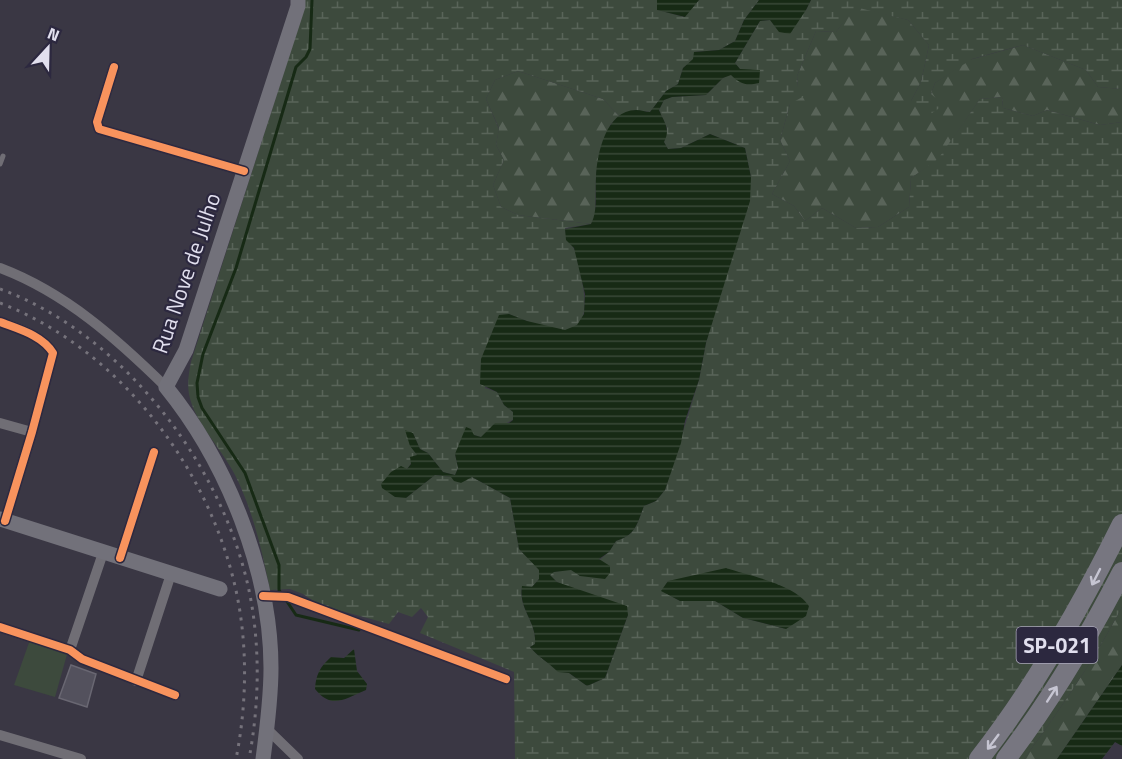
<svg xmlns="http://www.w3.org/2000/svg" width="1122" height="759" viewBox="0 0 1122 759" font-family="'Titillium Web',sans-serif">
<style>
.forest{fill:url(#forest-firs)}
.wetland{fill:url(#wetland-marsh);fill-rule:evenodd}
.green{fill:#3d4a3d}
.water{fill:url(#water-rules)}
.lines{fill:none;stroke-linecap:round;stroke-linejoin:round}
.stream{stroke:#172a15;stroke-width:3}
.building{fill:#53515d;stroke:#696772;stroke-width:1.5}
.lane{stroke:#706e75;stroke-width:5}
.street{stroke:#706e75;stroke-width:10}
.secondary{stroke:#72717a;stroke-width:15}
.highway{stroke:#777680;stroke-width:20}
.rail{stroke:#75727b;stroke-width:3;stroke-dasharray:3 6;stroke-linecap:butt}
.cycleway-casing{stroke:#2c283f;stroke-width:11}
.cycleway{stroke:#f8935d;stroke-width:8}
.oneway{stroke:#c6c5d2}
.labels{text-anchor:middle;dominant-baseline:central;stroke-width:4.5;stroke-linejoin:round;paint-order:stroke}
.shield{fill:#2c283f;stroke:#aba8ba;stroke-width:1.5}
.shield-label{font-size:21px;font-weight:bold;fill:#e1dfee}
.street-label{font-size:22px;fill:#e1dfee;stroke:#2c283f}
</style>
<defs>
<pattern id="forest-firs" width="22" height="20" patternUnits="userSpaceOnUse" patternTransform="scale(1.5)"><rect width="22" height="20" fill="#3d4a3d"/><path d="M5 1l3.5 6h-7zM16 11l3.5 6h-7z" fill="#596459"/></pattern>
<pattern id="wetland-marsh" width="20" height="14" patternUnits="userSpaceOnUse" patternTransform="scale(1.5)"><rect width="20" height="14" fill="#3d4a3d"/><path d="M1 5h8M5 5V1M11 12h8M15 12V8" fill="none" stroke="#596459"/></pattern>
<pattern id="water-rules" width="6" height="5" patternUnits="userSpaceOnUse" patternTransform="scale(1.5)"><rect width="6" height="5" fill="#172a15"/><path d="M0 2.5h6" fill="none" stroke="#384837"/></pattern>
</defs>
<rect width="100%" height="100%" fill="#3a3744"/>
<g class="forest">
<path d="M855,6L908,20L929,45L921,82L911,101L931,94L935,83L969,60L1023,45L1086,70L1098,87L1122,89V122L1100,125L1047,110L1033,116L1003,108L1002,97L980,99L938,160L911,178L909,207L878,227L856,228L822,208L805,221L794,206L772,194L790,161L780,140L790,104L798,87L797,76L816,31L836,32Z"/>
<path d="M518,71L603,99L619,116L610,125L596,174L595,217L591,224L518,215L501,207L493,185L504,160L496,145L499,128L486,99L495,80Z"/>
<path d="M1122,607V665L1057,759H1024C1060,710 1094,660 1122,607Z"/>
</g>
<path class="wetland" d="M304,0H657L658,10L684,17L699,0H759L744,20L735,41L719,50L694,52V59L683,68L678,84L666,91L650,112L635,110L619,116L603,99L518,71L495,80L486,99L499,129L496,145L504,160L493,185L501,207L518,215L591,224L565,228C567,242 569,239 574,249C577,254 577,262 579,267C583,285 595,331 563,330C548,330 524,320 509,314L485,388L497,392L504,405L513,412L514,419L481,437L474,435L455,454L458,468L455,475L443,472L428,453L420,449L413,433L417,455L407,469L406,498L435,475L451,477H472L510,498L519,549L539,569V579L532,587H522C518,609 537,622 535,644L530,647C538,657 548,662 558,671L569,673L587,686L605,678L628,615L557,582L550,575L553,572L571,569L580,576L609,552L616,541C636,535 637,524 644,506L656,501L665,490L699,380L706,343L751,177L745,148L710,134L681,148L668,149L664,142L667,128L659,110L664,100L672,97L706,95L723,78L740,69L735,63L760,21L770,20L779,31L806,10L811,0H1122V89L1098,87L1086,70L1023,45L972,59L935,83L931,94L944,105L929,115L911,101L921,82L929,45L908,20L855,7L836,32L816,31L797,76L798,87L806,95L790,104L780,140L790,161L772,194L794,206L805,221L822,208L856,228L878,227L909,207L911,178L938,159L980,99L1002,97L1003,108L1033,116L1047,110L1100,125L1122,122V607C1094,660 1060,710 1024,759H515L514,672L420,633L428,617L421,608L412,617L398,612L389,624L320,605L303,594L290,589L270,590C262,550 253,511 235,475C222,449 194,422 189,394C187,383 189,372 191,362L304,9ZM668,581L786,629L743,618L715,601H680L662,591Z"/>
<path class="green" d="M31,637L68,651L55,697L14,685Z"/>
<g class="water">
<path d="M657,0H699L685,17L657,10Z"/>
<path d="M759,0H811L806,10L790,34L779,32L770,20L760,21L735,63L740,69L760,70L759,83C746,86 740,84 731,75L723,78L706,95L672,97L664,100L659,110C664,122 671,129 664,142L668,149L681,148L710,134L745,148L751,177L750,201L706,343L699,380L685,421L681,443L665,490L656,501L644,506C637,524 636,535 616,541L609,552L599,559L610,566V573L605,579L580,576L571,570L554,572L550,575L557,582L627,606L628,615L605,678L587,686L569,673L558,672C548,662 538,657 530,647L535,644C537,622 518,609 522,586L532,587L539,579V570L519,549L510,498L472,477L461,483L454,481L451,477L435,475L406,498L395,497L382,488L381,484L391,472L401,466L407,469L411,464L410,457L417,455L410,446L405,430L413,433L420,449L428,453L443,472L455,475L458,468L455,454L466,427L471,429L474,435L481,437L495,423H509L513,420V412L504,405L497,392L480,384L481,359L499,315L509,314L527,321L565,330L577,325L584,314L585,294L574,248L566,240L565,229L591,224C598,211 595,193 596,177C597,154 606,110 636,110C641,110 646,112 650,112L666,91L678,84L683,68L693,59L694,52L719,50L735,41L744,20Z"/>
<path d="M726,568C750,576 795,584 809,606L806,616L786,629L743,618L715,601H680L661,591L668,581Z"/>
<path d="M354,649L357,671L367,684L366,690C344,699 332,710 315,689C316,674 320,667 331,657L344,658Z"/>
<path d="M1122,665V746L1115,742L1102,759H1057Z"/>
</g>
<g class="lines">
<g class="stream">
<path d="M282,595L279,590V565L245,473L202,408L198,397L197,383L203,354L236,268L296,67L306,57L310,49L312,0"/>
<path d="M286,600L296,615L359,630"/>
</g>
</g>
<path class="building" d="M71,665L96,674L87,707L59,698Z"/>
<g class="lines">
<path class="lane" d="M0,164L3,156"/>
<g class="street">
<path d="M114,67L97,122L99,129L244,171"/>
<path d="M0,268C66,293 117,339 166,387"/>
<path d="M0,322C18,329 42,335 53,353L32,432L5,521"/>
<path d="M0,423L32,432"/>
<path d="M120,558L154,452"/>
<path d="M263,596L288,597L506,679"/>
<path d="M0,627L70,650L82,659L175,695"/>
<path d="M70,650L103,553"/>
<path d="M136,681L171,574"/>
<path d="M267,729L298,759"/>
<path d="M0,735L81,759"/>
</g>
<g class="secondary">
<path d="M0,519L220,589"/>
<path d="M263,759C267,729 271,699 271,668C271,572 227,462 166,387L186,350L298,6V0"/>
</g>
<g class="highway">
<path d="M979,759C1036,686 1081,607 1122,524"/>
<path d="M1006,759C1051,700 1088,638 1122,572"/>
</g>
<g class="rail">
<path d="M0,289C129,336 234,479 253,613C260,662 258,711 249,759"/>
<path d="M0,303C114,347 201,457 232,574C248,633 248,699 236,759"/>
</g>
<g class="cycleway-casing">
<g id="cycleway">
<path d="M114,67L97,122L99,129L244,171"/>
<path d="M0,322C18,329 42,335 53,353L32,432L5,521"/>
<path d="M120,558L154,452"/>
<path d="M263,596L288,597L506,679"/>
<path d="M0,627L70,650L82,659L175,695"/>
</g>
</g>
<use href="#cycleway" class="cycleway"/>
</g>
<defs><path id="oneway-shaft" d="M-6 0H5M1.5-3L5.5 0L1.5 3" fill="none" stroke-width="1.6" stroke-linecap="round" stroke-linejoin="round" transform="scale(1.5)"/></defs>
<g class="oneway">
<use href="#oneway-shaft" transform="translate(1096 577) rotate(117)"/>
<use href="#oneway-shaft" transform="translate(1052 694) rotate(-57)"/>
<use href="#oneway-shaft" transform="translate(993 742) rotate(127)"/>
</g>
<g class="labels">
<rect class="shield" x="1016.5" y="627" width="81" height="36" rx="4.5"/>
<g class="shield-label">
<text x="1057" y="645">SP-021</text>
</g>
<g class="street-label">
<text transform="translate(186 273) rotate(-71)">Rua Nove de Julho</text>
</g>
</g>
<g transform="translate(48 48) rotate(22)" stroke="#2c283f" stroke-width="4.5" paint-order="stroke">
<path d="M0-4.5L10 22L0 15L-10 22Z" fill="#e1dfee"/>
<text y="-9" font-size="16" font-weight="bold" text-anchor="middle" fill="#e1dfee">N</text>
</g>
</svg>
